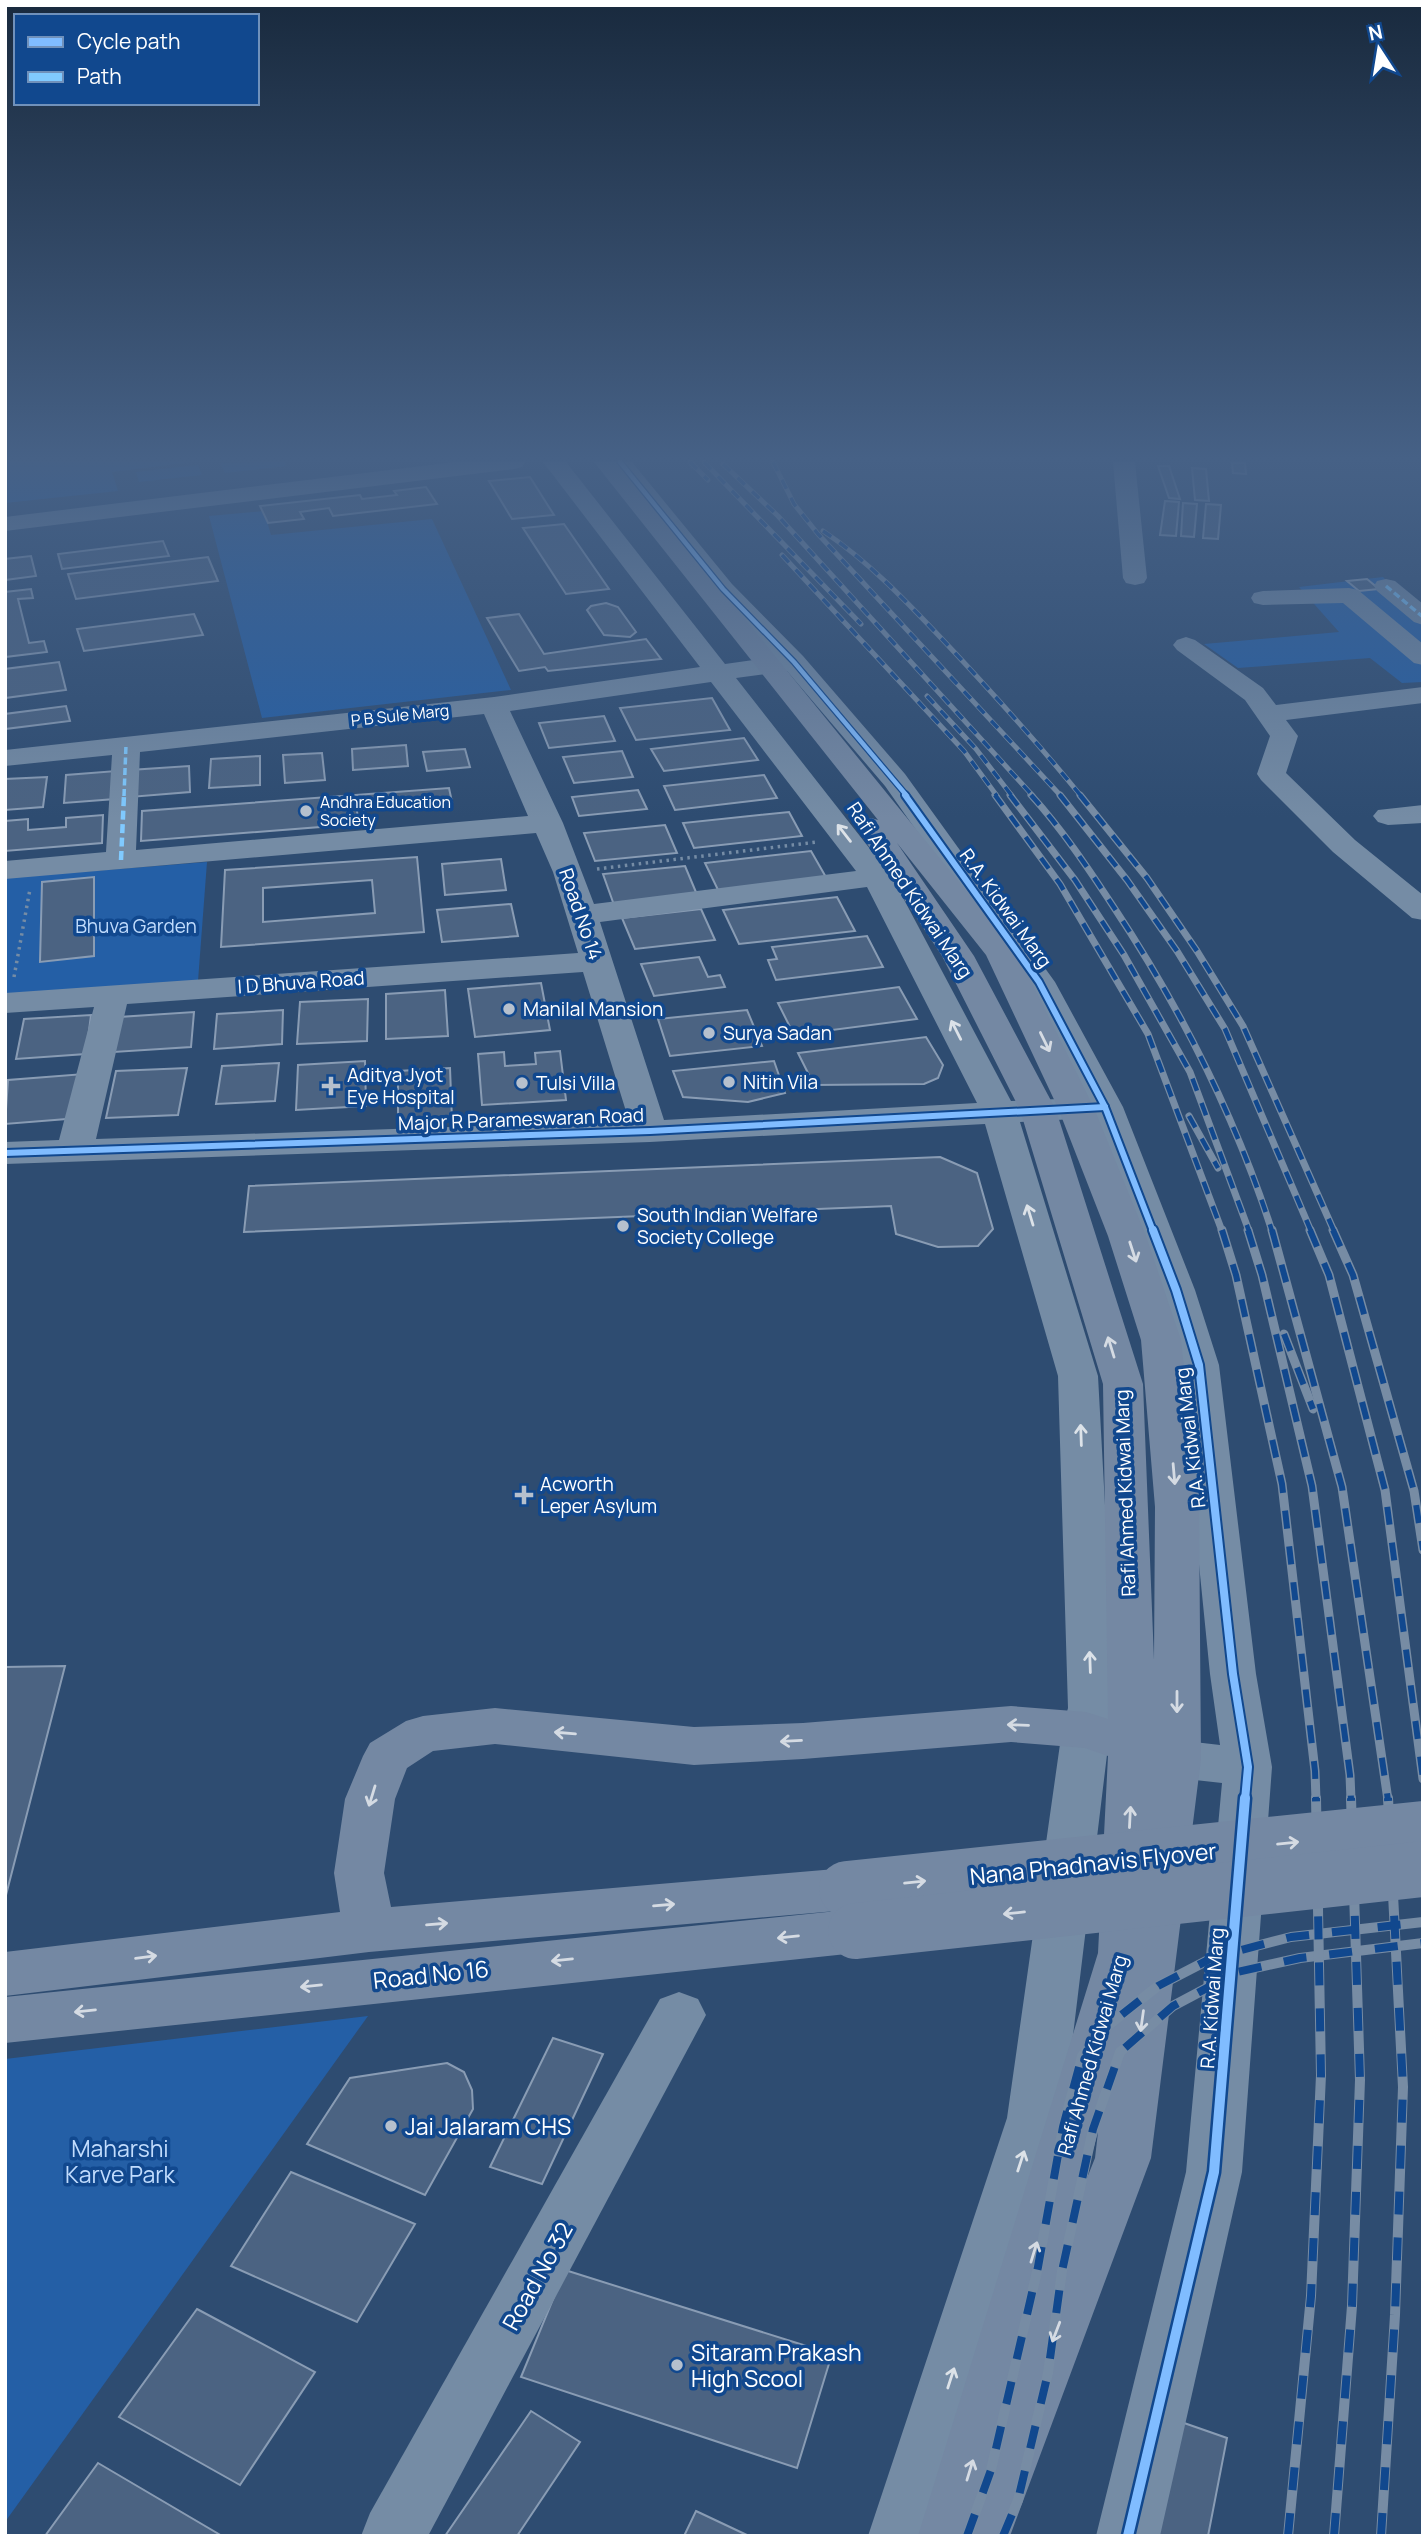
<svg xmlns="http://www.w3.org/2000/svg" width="1428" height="2541" viewBox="0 0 1428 2541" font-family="Manrope,sans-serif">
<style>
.green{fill:#245fa6}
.building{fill:#4b6382;stroke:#899cb4;stroke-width:2;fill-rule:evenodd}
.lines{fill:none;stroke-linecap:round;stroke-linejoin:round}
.path{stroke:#758ca5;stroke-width:3.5;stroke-dasharray:2.5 4.5;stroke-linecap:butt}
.minor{fill:#758ca5;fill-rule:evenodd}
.major{fill:#7488a3;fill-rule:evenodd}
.rail-far3-casing{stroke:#778ca4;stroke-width:5}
.rail-far2-casing{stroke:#778ca4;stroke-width:7}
.rail-far1-casing{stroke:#778ca4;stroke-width:9}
.rail-casing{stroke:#778ca4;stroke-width:10}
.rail-far3{stroke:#11488e;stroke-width:3.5;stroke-dasharray:10;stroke-linecap:butt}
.rail-far2{stroke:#11488e;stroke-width:4.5;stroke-dasharray:13;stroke-linecap:butt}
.rail-far1{stroke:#11488e;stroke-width:6;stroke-dasharray:18;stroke-linecap:butt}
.rail{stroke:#11488e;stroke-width:8;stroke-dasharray:23;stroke-linecap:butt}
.major-bridge{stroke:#7488a3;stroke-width:56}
.quiet-far1{stroke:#80caff;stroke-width:3.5;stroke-dasharray:7 3.5;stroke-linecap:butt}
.quiet{stroke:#80caff;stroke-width:4.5;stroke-dasharray:9 4.5;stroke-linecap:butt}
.cycleway-far3-casing{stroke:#11488e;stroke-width:7}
.cycleway-far2-casing{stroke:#11488e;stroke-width:10}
.cycleway-far1-casing{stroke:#11488e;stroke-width:12}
.cycleway-casing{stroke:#11488e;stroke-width:15}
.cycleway-far3{stroke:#80bcff;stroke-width:4.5}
.cycleway-far2{stroke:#80bcff;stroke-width:6}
.cycleway-far1{stroke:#80bcff;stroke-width:8}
.cycleway{stroke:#80bcff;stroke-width:10}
.oneway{stroke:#dce2e8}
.oneway2{stroke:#d5dbe3}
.poi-dot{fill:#b6c0cd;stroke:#11488e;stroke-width:2.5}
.labels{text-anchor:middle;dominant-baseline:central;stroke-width:7;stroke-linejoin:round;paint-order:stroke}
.far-street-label{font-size:16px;fill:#fff;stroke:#11488e}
.far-poi-label{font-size:16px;fill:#fff;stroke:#11488e;text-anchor:start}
.street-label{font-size:19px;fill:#fff;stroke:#11488e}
.park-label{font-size:19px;fill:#c1dcfd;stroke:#11488e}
.poi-label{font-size:19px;fill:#fff;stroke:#11488e;text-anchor:start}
.near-street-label{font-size:23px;fill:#fff;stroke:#11488e}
.near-poi-label{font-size:23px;fill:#fff;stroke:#11488e;text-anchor:start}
.near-park-label{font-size:23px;fill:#c1dcfd;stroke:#11488e}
</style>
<rect width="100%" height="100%" fill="#2e4c71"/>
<g class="green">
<path d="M5,462H191L112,472L118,491L5,503Z"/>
<path d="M284,462L286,466L225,473L220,463Z"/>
<path d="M198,465L202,475L139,482L136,472Z"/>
<path d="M264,511L271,535L432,519L511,690L262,718L209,516Z"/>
<path d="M1383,577L1423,617V682L1402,683L1370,658L1238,668L1204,644L1339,632L1299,587Z"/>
<path d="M207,862L198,981L5,994V878Z"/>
<path d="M368,2016L5,2522V2059Z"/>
</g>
<g class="building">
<path d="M1232,463H1245L1246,474L1233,473Z"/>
<path d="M1158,466H1169L1180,499L1169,498Z"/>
<path d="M1192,468L1206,469L1209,501L1195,500Z"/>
<path d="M530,477L554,515L512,519L489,481Z"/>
<path d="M426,487L437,504L333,516L329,508L300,512L304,519L268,523L260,506L360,495L362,499L397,495L394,491Z"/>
<path d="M1165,501L1179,502L1176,536L1160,535Z"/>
<path d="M1183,503L1197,504L1194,537L1181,536Z"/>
<path d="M1206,504L1221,505L1218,539L1203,538Z"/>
<path d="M564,524L609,589L566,594L523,528Z"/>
<path d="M163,541L169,556L62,569L58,554Z"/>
<path d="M31,556L36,576L5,580V559Z"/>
<path d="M208,557L218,581L76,599L68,574Z"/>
<path d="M1367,579L1379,589L1359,591L1347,581Z"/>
<path d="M31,589L33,598L18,599L29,643L44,641L47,652L5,657V592Z"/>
<path d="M606,603L618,607L636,632L630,637L604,635L587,610L591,606Z"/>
<path d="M194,614L203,635L84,651L77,629Z"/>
<path d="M519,614L544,654L646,639L661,659L548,671L545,667L519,671L487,618Z"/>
<path d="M59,662L66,690L5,698V669Z"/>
<path d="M712,698L730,730L636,740L620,708Z"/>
<path d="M66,706L70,721L5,729V714Z"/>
<path d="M604,716L615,741L549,748L539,723Z"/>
<path d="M744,738L758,760L664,771L651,749Z"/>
<path d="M406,745L408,766L353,770L352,749Z"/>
<path d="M465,749L470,767L427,771L423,752Z"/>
<path d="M622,751L633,777L574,783L563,757Z"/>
<path d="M322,753L325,780L285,783L283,755Z"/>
<path d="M260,756V785L209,788L211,759Z"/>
<path d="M189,766L190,792L130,797V770Z"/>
<path d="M116,771L115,799L64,803L66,775Z"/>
<path d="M764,775L777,798L675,810L664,786Z"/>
<path d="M47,777L43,807L5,810V779Z"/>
<path d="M449,788L452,802L357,810L358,824L141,841L142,811Z"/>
<path d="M638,790L647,809L579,816L572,797Z"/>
<path d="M789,812L802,836L694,848L683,823Z"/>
<path d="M103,815L102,843L5,851V821L28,819V830L66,827V818Z"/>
<path d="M665,825L677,853L595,861L584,833Z"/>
<path d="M811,851L827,879L719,892L705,863Z"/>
<path d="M417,857L424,932L221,947L225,870ZM372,880L375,913L263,922V888Z"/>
<path d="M501,859L506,890L445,895L442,864Z"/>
<path d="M685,866L698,897L614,905L603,874Z"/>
<path d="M94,877V956L40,962L42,882Z"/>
<path d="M837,897L855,931L739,944L723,910Z"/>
<path d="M511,904L518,936L442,942L437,910Z"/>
<path d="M701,909L715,940L635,949L622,918Z"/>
<path d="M867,936L883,967L776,980L768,960L777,959L772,947Z"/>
<path d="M699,957L708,977L720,975L725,987L654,996L641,964Z"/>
<path d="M541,983L550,1030L475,1037L468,989Z"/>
<path d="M899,987L917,1019L794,1035L778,1003Z"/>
<path d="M445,990L448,1036L386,1039V994Z"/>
<path d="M368,999L367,1041L297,1044L300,1002Z"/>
<path d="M283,1010L282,1044L214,1049L217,1014Z"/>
<path d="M747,1010L762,1046L670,1056L658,1019Z"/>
<path d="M194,1012L191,1047L114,1052L119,1017Z"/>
<path d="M91,1015L86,1054L16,1059L24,1019Z"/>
<path d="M926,1037L943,1065L938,1078L924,1084L814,1085L798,1053Z"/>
<path d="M560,1051L566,1100L482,1105L478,1054L504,1052L505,1066L536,1064L535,1053Z"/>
<path d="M365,1061L366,1106L296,1110L298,1065Z"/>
<path d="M774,1061L785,1093L748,1102L683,1097L673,1071Z"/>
<path d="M279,1063L275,1101L216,1104L222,1066Z"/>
<path d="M187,1068L178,1115L106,1118L116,1071Z"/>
<path d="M450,1068L452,1120L398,1123V1071Z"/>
<path d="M84,1074L79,1118L5,1124L8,1080Z"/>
<path d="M940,1157L977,1173L993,1229L978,1246L938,1247L896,1234L891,1206L244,1232L249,1186Z"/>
<path d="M65,1666L5,1899V1667Z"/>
<path d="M553,2038L603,2054L542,2184L490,2167Z"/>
<path d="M447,2063L464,2072L472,2090L473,2109L425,2195L307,2144L350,2078Z"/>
<path d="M291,2172L415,2224L357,2322L231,2266Z"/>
<path d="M565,2270L832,2354L797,2468L521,2377Z"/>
<path d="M197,2309L315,2372L240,2485L119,2417Z"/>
<path d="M531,2411L580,2442L517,2536H445Z"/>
<path d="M1164,2416L1227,2438L1208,2536H1138Z"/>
<path d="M98,2463L222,2536H45Z"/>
<path d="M696,2511L749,2536H684Z"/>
</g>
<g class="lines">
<g class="path">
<path d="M597,869L817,842"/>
<path d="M14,977L30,889"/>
</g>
<g class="minor">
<path d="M455,462H525L522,467L514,469L5,531V517Z"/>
<path d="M543,462H566L725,664L775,657L714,594L609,462H632L732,584L803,656L905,774L1055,982L1123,1107L1195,1290L1219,1365L1256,1674L1272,1767L1242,2172L1160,2536H1096L1186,2172L1222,1783L1177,1778L1160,1772L1153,1759L1160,1746L1177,1740L1220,1745L1210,1674L1179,1365L1157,1290L1092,1118L1020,1122L1098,1376L1116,1708L1110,1730L1063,2118L932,2536H868L1007,2118L1062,1730L1068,1708L1058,1376L985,1124L650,1142L5,1164V1142L59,1140L94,1007L5,1013V993L578,953L553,872L536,833L5,879V861L106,852L112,755L5,766V750L494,697L700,667ZM787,671L885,786L1023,982L1083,1098L1011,1101L892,877L736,678ZM711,682L856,871L594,904L563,823L510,711ZM484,714L528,816L136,850L140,752ZM867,887L977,1103L664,1120L600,922ZM583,972L629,1121L96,1139L127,1004Z"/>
<path d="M1113,462H1135L1147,578L1144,583L1135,585L1126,583L1123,578Z"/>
<path d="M1386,579L1395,581L1423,604V625L1414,622L1377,591L1374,586L1377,581Z"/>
<path d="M1349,588L1358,590L1423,644V665L1414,663L1343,603L1263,605L1254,603L1251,598L1254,593L1263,591Z"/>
<path d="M1186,637L1195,640L1263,688L1276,705L1423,687V703L1286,720L1298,736L1286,773L1355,840L1423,895V920L1412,918L1333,852L1261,780L1257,774L1270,736L1245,700L1177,650L1173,645L1177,640Z"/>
<path d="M1423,805V823L1388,825L1378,822L1373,816L1378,810Z"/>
<path d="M679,1992L698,1999L706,2015L428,2536H361L370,2513L660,1999Z"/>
</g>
<g class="major">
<path d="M594,462H617L1017,953L1094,1108L1146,1236L1181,1340L1199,1507L1201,1759L1151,2158L1010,2536H918L1098,1953L1108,1756L1085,1748L1011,1742L803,1759L694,1765L495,1744L433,1751L407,1768L395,1799L384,1873L391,1907L847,1868L865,1874L873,1889L865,1904L847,1910L369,1952L5,1996V1952L340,1912L334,1873L345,1799L363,1756L370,1743L406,1721L423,1716L495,1708L694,1727L803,1723L1011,1706L1086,1712L1108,1719L1103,1384L1020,1110L942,956L856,827L861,821L871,818L878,820ZM897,843L986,955L1058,1108L1108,1236L1141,1340L1155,1507L1154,1660L1143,1384L1056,1110L974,956ZM1098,2132L1095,2158L1081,2193Z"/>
<path d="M856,1909L874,1916L882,1931L874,1946L856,1953L5,2043V1997Z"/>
</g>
<g class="rail-far3-casing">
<g id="rail-far3">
<path d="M690,462L708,480"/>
<path d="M704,462L861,624"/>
<path d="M773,462L794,504L818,534L1061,796"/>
<path d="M723,464L778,516L1033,796"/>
<path d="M823,531C868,561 905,600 942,639C990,690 1037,742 1081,796"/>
<path d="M782,555L964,751L997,796"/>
<path d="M927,696L976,749L1012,796"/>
</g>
</g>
<g class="rail-far2-casing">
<g id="rail-far2">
<path d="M995,795L1060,884L1148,1034L1222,1231"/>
<path d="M1010,795L1075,880L1124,955L1190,1072L1249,1231"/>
<path d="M1031,795C1062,829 1088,868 1113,906C1180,1007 1235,1116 1272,1231"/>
<path d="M1060,795L1127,880L1177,951L1225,1029L1311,1231"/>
<path d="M1080,795L1147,878L1197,951L1243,1026L1334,1231"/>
<path d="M1189,1116L1218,1168"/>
</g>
</g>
<g class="rail-far1-casing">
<g id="rail-far1">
<path d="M1222,1230L1236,1275L1282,1484L1315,1771L1316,1800"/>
<path d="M1248,1230L1262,1275L1312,1486L1350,1775L1351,1800"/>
<path d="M1272,1230L1342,1487L1388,1800"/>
<path d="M1310,1230L1329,1275L1385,1490L1423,1779"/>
<path d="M1333,1230L1353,1275L1414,1491L1423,1550"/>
<path d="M1284,1334L1313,1409"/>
</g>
</g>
<g class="rail-casing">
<g id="rail">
<path d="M967,2536L991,2470L1038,2267L1063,2127L1082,2056L1106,2027L1158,1986L1214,1957L1291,1937L1423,1922"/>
<path d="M1003,2536L1018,2500L1048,2373L1062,2271L1093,2129L1120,2052L1173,2006L1237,1972L1300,1958L1423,1943"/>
<path d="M1288,2536L1311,2296L1321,2075L1316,1798"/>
<path d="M1334,2536L1352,2306L1360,2080L1351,1798"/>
<path d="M1381,2536L1395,2315L1403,2087L1388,1798"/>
</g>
</g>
<use href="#rail-far3" class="rail-far3"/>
<use href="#rail-far2" class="rail-far2"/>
<use href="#rail-far1" class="rail-far1"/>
<use href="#rail" class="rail"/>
<g class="major-bridge">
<path d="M847,1889L1423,1829"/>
<path d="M856,1931L1423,1869"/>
</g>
<g class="quiet-far1">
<path d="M1386,586L1423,617"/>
<path d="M124,796L126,745"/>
</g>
<path class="quiet" d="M121,860L124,795"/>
<g class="cycleway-far3-casing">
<path id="cycleway-far3" d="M620,462L723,589L794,662L907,796"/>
</g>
<g class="cycleway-far2-casing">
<g id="cycleway-far2">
<path d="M905,795L1039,982L1105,1107L1153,1231"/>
<path d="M5,1153L650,1131L1105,1107"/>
</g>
</g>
<g class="cycleway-far1-casing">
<path id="cycleway-far1" d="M1153,1230L1176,1290L1199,1365L1233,1674L1248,1767L1245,1800"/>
</g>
<g class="cycleway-casing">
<path id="cycleway" d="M1128,2536L1214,2172L1245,1798"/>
</g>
<use href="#cycleway-far3" class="cycleway-far3"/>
<use href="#cycleway-far2" class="cycleway-far2"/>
<use href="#cycleway-far1" class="cycleway-far1"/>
<use href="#cycleway" class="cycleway"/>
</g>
<defs><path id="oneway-shaft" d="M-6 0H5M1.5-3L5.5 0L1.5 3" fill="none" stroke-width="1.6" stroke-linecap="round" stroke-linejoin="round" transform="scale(1.75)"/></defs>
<g class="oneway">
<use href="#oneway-shaft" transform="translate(844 833) rotate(-128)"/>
<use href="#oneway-shaft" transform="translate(956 1030) rotate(-117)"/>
<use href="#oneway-shaft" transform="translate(1030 1215) rotate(-107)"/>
<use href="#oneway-shaft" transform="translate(1081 1435) rotate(-92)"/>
<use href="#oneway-shaft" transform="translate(1090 1662) rotate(-92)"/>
<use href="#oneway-shaft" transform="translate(1021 2161) rotate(-72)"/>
<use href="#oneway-shaft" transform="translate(951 2378) rotate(-72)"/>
</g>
<g class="oneway2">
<use href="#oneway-shaft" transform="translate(1045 1042) rotate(64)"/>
<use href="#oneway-shaft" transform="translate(1133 1252) rotate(72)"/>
<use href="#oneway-shaft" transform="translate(1111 1347) rotate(-107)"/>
<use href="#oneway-shaft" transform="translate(1174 1474) rotate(85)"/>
<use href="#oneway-shaft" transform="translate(1177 1702) rotate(90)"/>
<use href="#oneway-shaft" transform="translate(1018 1725) rotate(-178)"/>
<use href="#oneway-shaft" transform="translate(565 1733) rotate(-175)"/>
<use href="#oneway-shaft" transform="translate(791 1741) rotate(177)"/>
<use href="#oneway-shaft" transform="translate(372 1796) rotate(107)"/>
<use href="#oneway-shaft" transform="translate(1130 1817) rotate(-87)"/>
<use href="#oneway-shaft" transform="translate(1288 1843) rotate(-6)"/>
<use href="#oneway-shaft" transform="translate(915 1882) rotate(-6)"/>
<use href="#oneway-shaft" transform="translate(664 1905) rotate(-5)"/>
<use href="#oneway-shaft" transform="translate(1014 1913) rotate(174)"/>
<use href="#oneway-shaft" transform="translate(437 1924) rotate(-5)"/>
<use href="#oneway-shaft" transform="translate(788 1937) rotate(174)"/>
<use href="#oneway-shaft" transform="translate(146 1957) rotate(-7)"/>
<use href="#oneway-shaft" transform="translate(562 1960) rotate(174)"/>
<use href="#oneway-shaft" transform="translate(311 1986) rotate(174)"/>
<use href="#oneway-shaft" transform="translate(85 2011) rotate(174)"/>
<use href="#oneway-shaft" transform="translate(1142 2021) rotate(98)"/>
<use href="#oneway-shaft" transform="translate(1034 2252) rotate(-73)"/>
<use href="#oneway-shaft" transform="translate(1056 2332) rotate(111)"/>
<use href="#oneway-shaft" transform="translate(970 2470) rotate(-73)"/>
</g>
<linearGradient id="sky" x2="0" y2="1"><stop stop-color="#192a3e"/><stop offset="0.56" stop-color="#466186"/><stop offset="1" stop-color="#466186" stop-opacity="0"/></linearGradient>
<rect width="1428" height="818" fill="url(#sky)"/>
<g class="poi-dot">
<circle cx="306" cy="811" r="7"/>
<circle cx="509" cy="1009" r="7"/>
<circle cx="709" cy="1033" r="7"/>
<circle cx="729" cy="1082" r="7"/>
<circle cx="522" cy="1083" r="7"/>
<path d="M327.5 1075.5h7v7h7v7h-7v7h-7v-7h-7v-7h7z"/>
<circle cx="623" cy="1226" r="7"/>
<path d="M520.5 1484.5h7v7h7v7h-7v7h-7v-7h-7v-7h7z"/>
<circle cx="391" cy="2126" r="7"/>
<circle cx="677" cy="2365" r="7"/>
</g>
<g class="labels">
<g class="far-street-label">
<text transform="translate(400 715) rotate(-6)">P B Sule Marg</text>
</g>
<g class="far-poi-label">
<text x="320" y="802">Andhra Education<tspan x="320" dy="18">Society</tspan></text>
</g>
<g class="street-label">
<text transform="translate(910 890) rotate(56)">Rafi Ahmed Kidwai Marg</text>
<text transform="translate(1006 908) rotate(54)">R.A. Kidwai Marg</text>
<text transform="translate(581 914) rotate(71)">Road No 14</text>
<text transform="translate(301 982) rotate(-4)">I D Bhuva Road</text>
<text transform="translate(521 1119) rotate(-2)">Major R Parameswaran Road</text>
<text transform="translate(1190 1438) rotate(-97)">R.A. Kidwai Marg</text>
<text transform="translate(1125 1493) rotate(-92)">Rafi Ahmed Kidwai Marg</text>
<text transform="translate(1212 1998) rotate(-86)">R.A. Kidwai Marg</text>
<text transform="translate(1092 2055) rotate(-74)">Rafi Ahmed Kidwai Marg</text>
</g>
<g class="park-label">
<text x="136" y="926">Bhuva Garden</text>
</g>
<g class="poi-label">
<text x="523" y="1009">Manilal Mansion</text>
<text x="723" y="1033">Surya Sadan</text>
<text x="347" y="1075">Aditya Jyot<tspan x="347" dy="22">Eye Hospital</tspan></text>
<text x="743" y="1082">Nitin Vila</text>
<text x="536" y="1083">Tulsi Villa</text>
<text x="637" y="1215">South Indian Welfare<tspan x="637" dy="22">Society College</tspan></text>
<text x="540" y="1484">Acworth<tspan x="540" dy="22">Leper Asylum</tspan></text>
</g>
<g class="near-street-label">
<text transform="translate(1093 1863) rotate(-6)">Nana Phadnavis Flyover</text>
<text transform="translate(431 1974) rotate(-6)">Road No 16</text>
<text transform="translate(537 2276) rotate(-61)">Road No 32</text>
</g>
<g class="near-poi-label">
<text x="405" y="2126">Jai Jalaram CHS</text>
<text x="691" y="2352">Sitaram Prakash<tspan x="691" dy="26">High Scool</tspan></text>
</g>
<g class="near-park-label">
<text x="120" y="2148">Maharshi<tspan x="120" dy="26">Karve Park</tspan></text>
</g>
</g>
<rect width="1428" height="2541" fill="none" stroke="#ffffff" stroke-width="14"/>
<rect x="14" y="14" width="245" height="91" fill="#11488e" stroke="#7091bb" stroke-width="2"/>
<rect x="28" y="37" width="35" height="10" fill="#80bcff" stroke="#7091bb" stroke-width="2"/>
<text x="77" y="49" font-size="21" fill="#ffffff">Cycle path</text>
<rect x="28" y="72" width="35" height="10" fill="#80caff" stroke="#7091bb" stroke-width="2"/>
<text x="77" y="84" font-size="21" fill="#ffffff">Path</text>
<g transform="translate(1379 49) rotate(348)" stroke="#11488e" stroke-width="5" paint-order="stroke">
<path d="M0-5L12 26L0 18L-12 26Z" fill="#ffffff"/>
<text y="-10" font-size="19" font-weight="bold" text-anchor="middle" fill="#ffffff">N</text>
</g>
</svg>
